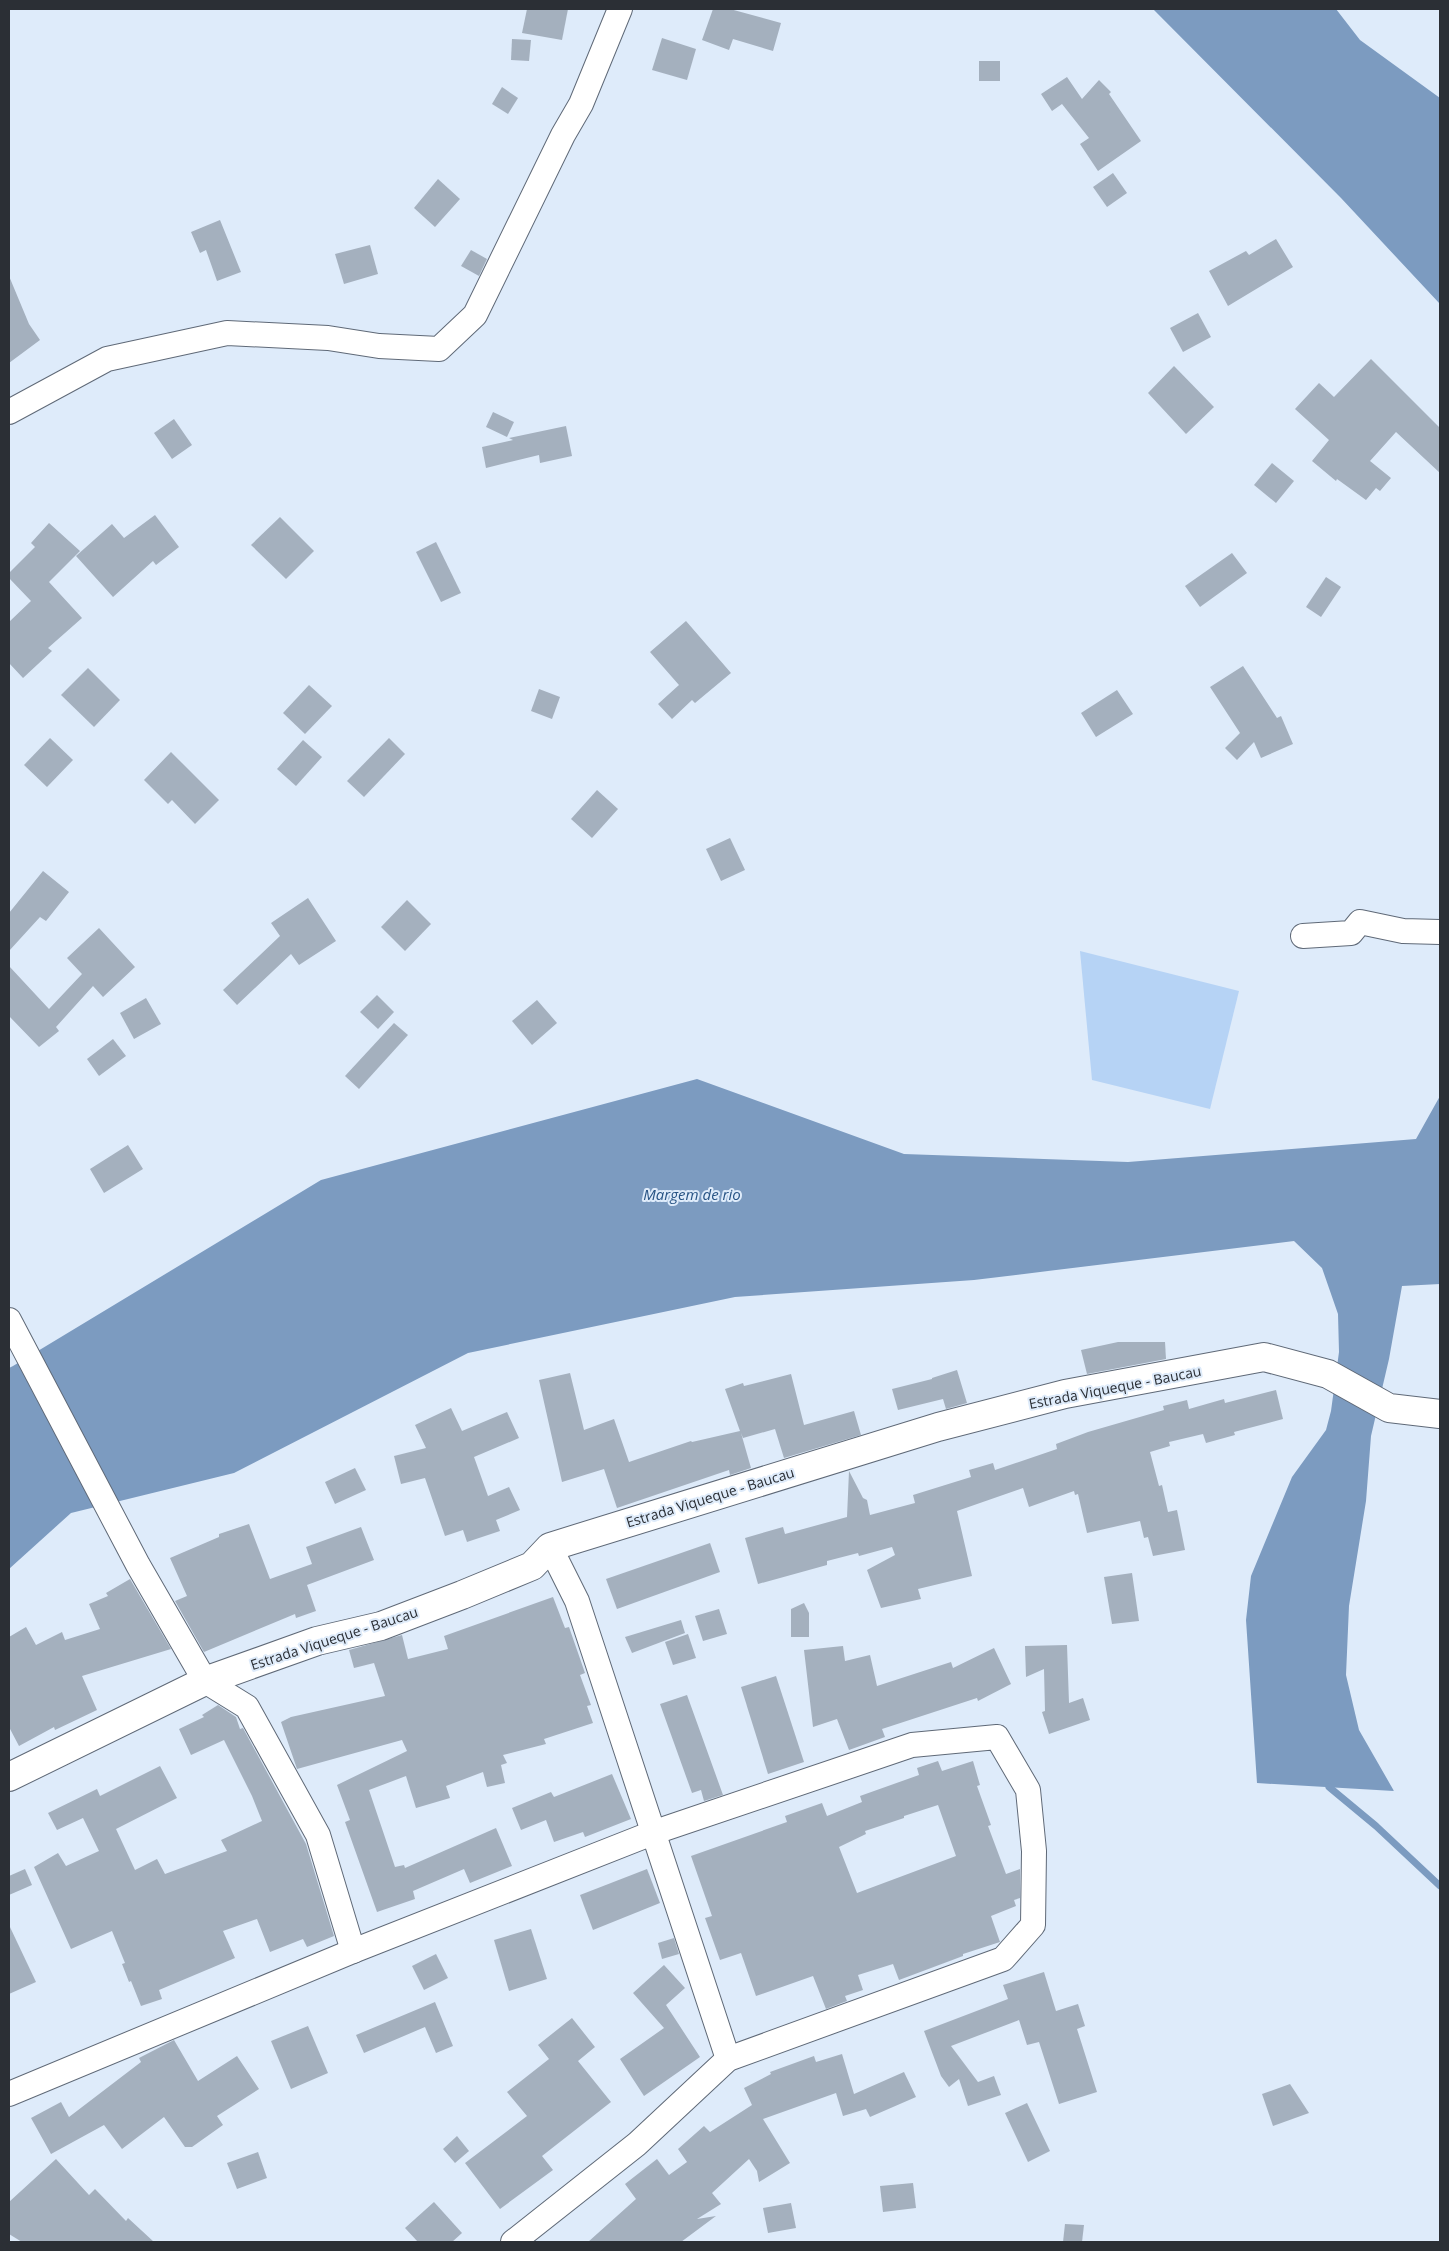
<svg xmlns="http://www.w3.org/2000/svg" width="1449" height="2251" viewBox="0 0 1449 2251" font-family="'Open Sans',sans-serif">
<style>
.green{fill:#b6d3f5}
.water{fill:#7c9bc0}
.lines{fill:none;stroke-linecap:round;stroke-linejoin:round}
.stream{stroke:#7c9bc0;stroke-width:7}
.building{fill:#a4b0be;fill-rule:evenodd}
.minor-casing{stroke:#5f6977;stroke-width:26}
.primary-casing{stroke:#5f6977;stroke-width:30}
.minor{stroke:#fff;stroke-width:24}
.primary{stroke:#fff;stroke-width:28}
.labels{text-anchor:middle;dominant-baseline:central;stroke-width:4;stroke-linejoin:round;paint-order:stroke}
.street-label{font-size:14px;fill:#2b2f35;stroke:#deebfa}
.water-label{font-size:15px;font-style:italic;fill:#275384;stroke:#deebfa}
</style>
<rect width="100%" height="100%" fill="#deebfa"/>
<path class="green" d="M1080,951L1239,991L1210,1109L1092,1080Z"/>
<g class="water">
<path d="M1153,9H1336L1360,40L1440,98V304L1341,198Z"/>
<path d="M697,1079L904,1154L1128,1162L1416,1139L1440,1096V1284L1402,1286L1389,1359L1371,1436L1366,1501L1349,1606L1346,1675L1359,1730L1394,1791L1257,1783L1246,1620L1251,1576L1292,1477L1326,1430L1331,1411L1339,1352L1338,1314L1322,1268L1294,1241L974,1280L735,1297L468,1353L234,1473L71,1513L9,1569V1368L13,1366L321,1180Z"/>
</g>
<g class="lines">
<path class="stream" d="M1329,1787L1376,1826L1440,1886"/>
</g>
<g class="building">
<path d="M527,9H568L562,40L522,33Z"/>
<path d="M713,9H730L781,23L773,51L733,39L729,50L702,40Z"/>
<path d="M662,38L696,49L687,80L652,70Z"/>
<path d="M512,39L531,40L529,61L511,60Z"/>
<rect x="979" y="61" width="21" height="20"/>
<path d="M1067,77L1082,99L1099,80L1111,92L1109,94L1141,141L1098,171L1080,144L1089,138L1062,104L1052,111L1041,94Z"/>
<path d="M502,87L518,98L508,114L492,104Z"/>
<path d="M1113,173L1127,193L1107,207L1093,187Z"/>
<path d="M438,179L460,199L435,227L414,208Z"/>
<path d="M220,220L241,272L217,281L206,250L200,253L191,232Z"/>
<path d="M1276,239L1293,267L1228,306L1209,271L1246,251L1249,255Z"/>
<path d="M370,245L378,274L344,284L335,254Z"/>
<path d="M471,250L487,259L479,276L461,266Z"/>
<path d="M9,276L29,324L40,340L9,363Z"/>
<path d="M1198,313L1211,337L1183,352L1170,328Z"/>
<path d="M1371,359L1440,428V473L1396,432L1370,461L1391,478L1380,491L1376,488L1366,500L1337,479L1336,481L1312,461L1329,440L1295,409L1319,383L1334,397Z"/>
<path d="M1174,366L1214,407L1186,434L1148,393Z"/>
<path d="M493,412L514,422L507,437L486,427Z"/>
<path d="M174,419L192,445L172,459L154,433Z"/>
<path d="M566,426L572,456L540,463L539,455L486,468L482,447L513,440L509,438Z"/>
<path d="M1272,463L1294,481L1276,503L1254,485Z"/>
<path d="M155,515L179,547L156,565L153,561L113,597L76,556L112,524L124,538Z"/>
<path d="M280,517L314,551L286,579L251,545Z"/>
<path d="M49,523L80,551L49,582L82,618L48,648L52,651L23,678L9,663V622L31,601L9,578V573L35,547L31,543Z"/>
<path d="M436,542L461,593L441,602L416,552Z"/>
<path d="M1232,553L1247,573L1200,607L1185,586Z"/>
<path d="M1326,577L1341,587L1321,617L1306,607Z"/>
<path d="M686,621L731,673L695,703L692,700L672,719L658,704L679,685L650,652Z"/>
<path d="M1243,666L1277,718L1281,716L1293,744L1261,758L1254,742L1237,760L1225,748L1240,733L1210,687Z"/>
<path d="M88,668L120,700L94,727L61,695Z"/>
<path d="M309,685L332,706L305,734L283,713Z"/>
<path d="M539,689L560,697L552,719L531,711Z"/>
<path d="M1117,690L1133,714L1096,737L1081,713Z"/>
<path d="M50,738L73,760L47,787L24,765Z"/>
<path d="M389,738L405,754L364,797L347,781Z"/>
<path d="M303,740L322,757L296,786L277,769Z"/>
<path d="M171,752L219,800L195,824L172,800L168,804L144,780Z"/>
<path d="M597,790L618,809L592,838L571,819Z"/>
<path d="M730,838L745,870L721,881L706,849Z"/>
<path d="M43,871L69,892L46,921L40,917L9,951V913Z"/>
<path d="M308,898L336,941L299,965L291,954L237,1005L223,990L280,936L271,923Z"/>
<path d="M407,900L431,924L405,951L381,927Z"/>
<path d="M99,928L135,967L103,997L93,986L56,1027L59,1031L39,1047L9,1016V966L49,1009L82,974L67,958Z"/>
<path d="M377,995L394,1012L378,1029L360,1012Z"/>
<path d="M146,998L161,1024L134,1039L120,1013Z"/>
<path d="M537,1000L557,1023L532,1045L512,1021Z"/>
<path d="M394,1023L408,1035L359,1089L345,1076Z"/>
<path d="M113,1039L126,1056L99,1076L87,1059Z"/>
<path d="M128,1145L143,1169L104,1193L90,1169Z"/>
<path d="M1118,1342H1165L1166,1359L1087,1374L1081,1350Z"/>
<path d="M957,1370L967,1403L946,1409L943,1399L898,1410L892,1389L932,1379V1378Z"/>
<path d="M570,1373L584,1430L614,1419L629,1462L691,1441L692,1442L740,1431L725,1389L743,1383L744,1386L791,1374L804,1425L854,1411L861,1435L784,1458L775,1429L743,1438L741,1433L751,1468L730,1475L729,1470L617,1508L604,1469L562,1482L539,1380Z"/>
<path d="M1276,1390L1283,1419L1234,1432L1235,1435L1206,1443L1203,1434L1169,1442L1170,1446L1150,1452L1159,1486L1162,1485L1168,1512L1177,1510L1185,1550L1153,1556L1148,1537L1144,1538L1140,1521L1087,1533L1078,1494L1075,1495L1074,1491L1029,1507L1023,1488L957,1511L972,1576L918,1589L921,1599L881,1608L867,1570L895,1555L892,1547L859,1556L858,1553L827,1561V1565L758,1584L745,1538L783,1527L785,1534L847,1517L849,1471L863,1498L867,1500L870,1515L915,1503L913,1495L971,1477L969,1470L993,1463L995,1470L1057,1449L1056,1444L1088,1432L1164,1410L1163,1406L1187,1400L1189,1409L1224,1399L1225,1403Z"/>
<path d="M451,1408L462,1431L507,1412L519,1438L474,1457L488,1496L509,1487L520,1510L496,1520L500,1531L467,1542L463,1530L445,1536L425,1478L401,1484L394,1456L426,1448L415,1425Z"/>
<path d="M355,1468L366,1490L335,1504L325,1482Z"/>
<path d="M249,1524L270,1579L312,1564L306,1547L361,1527L374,1560L307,1585L316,1611L296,1618L295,1614L204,1652L175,1601L187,1596L170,1558L219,1537V1534Z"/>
<path d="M710,1543L720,1572L617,1609L606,1579Z"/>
<path d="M1132,1573L1139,1621L1112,1624L1104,1577Z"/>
<path d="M130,1579L171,1649L82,1676L97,1710L55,1730L54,1727L19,1746L9,1727V1637L26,1627L36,1645L62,1632L65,1640L100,1629L89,1604L108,1596L106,1593Z"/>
<path d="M553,1597L565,1628L569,1627L585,1673L580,1675L591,1705L587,1706L593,1723L544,1739L546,1744L503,1755L507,1763L501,1765L505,1783L487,1787L483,1772L446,1786L450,1798L416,1808L406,1776L369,1790L395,1867L404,1865L405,1868L496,1828L512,1866L470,1883L464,1869L413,1891L415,1899L377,1912L345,1822L350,1820L337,1785L407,1751L402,1740L297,1769L281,1722L291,1717L385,1696L374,1663L354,1668L349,1650L402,1635L408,1659L448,1649L444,1636Z"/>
<path d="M804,1603L809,1613V1637H791V1609Z"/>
<path d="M719,1609L727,1634L703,1641L695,1616Z"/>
<path d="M681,1620L685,1633L632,1653L625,1637Z"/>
<path d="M688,1634L696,1658L673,1665L665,1642Z"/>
<path d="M1067,1645L1069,1703L1083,1698L1090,1720L1049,1734L1042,1712L1045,1711L1044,1669L1026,1677L1025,1646Z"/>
<path d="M843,1646L845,1661L870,1655L877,1686L951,1662L953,1668L994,1648L1011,1684L978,1701L977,1698L882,1729L885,1737L849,1750L837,1719L813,1727L804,1650Z"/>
<path d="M776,1676L804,1762L768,1774L741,1687Z"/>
<path d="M687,1695L723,1795L704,1801L701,1790L692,1793L660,1704Z"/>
<path d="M218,1705L236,1717L240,1729L243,1728L306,1844L334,1936L307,1947L303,1939L270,1952L257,1919L223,1931L235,1958L159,1990L162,1999L141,2006L131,1981L129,1982L122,1964L125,1963L112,1931L71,1949L34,1867L58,1853L66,1866L99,1851L83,1818L57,1830L48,1813L97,1789L100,1796L160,1766L177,1798L116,1829L135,1870L157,1859L165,1874L227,1851L221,1840L262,1821L252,1796L224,1740L191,1755L179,1729L204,1717L202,1715Z"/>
<path d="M938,1761L942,1771L973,1761L980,1785L977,1786L991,1825L988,1826L1006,1874L1020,1869V1898L1014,1900L1016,1906L991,1916L1000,1942L963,1954V1956L899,1980L893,1964L858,1975L863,1990L845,1996L847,2001L826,2009L813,1976L756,1996L741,1953L720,1960L705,1918L712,1916L691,1856L787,1822L785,1816L822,1803L827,1816L862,1802L860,1796L919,1775L917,1768ZM938,1805L956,1856L857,1893L839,1847L866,1834L865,1831L904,1818V1816Z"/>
<path d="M612,1774L631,1819L585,1837L583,1832L554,1842L546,1820L521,1830L512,1808L551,1792L554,1797Z"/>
<path d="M25,1869L32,1885L9,1895V1876Z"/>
<path d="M647,1869L660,1903L593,1930L580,1895Z"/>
<path d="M9,1925L36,1982L9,1994Z"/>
<path d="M531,1929L547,1979L509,1991L494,1940Z"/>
<path d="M674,1938L679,1954L662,1959L658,1943Z"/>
<path d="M436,1954L448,1978L424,1990L412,1966Z"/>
<path d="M664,1965L685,1988L666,2005L700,2057L644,2096L620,2059L664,2028L633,1993Z"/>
<path d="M1044,1972L1056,2011L1078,2004L1085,2026L1077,2029L1097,2092L1059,2104L1039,2042L1027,2045L1019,2020L951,2046L978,2082L994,2076L1001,2095L968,2106L959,2079L949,2087L941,2076L924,2031L1008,1999L1003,1985Z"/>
<path d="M435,2002L453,2046L436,2053L425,2027L364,2053L356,2035Z"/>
<path d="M572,2018L595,2047L578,2061L611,2102L542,2156L553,2170L500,2209L465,2163L527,2116L507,2092L549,2059L538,2045Z"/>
<path d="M308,2026L328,2073L291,2089L271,2041Z"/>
<path d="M174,2040L198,2081L237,2056L259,2089L217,2116L223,2125L192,2147H185L164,2117L122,2149L104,2125L51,2154L31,2118L61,2102L69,2117L141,2062L139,2058Z"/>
<path d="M842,2054L854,2094L904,2072L916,2097L870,2117L866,2109L843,2116L836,2093L763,2119L790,2163L759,2182L757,2171L749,2159L712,2193L721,2204L697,2219L716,2216L681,2242H588L636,2199L625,2184L657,2159L669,2175L687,2162L678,2149L704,2126L710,2132L752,2105L744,2088L771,2074L770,2072L814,2056L816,2062Z"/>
<path d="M1290,2084L1309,2113L1273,2126L1262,2094Z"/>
<path d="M1027,2103L1050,2151L1028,2162L1005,2113Z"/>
<path d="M457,2136L469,2151L455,2163L443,2149Z"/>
<path d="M258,2152L267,2178L237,2189L227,2163Z"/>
<path d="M56,2159L89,2195L95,2189L126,2221L128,2218L154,2242H22L9,2234V2202Z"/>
<path d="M913,2183L916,2208L883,2212L880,2186Z"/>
<path d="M434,2202L462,2233L452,2242H418L405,2228Z"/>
<path d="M791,2203L796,2228L768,2233L763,2208Z"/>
<path d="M1065,2224L1084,2225L1082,2242H1063Z"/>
</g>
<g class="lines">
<g class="minor-casing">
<g id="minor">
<path d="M9,412L107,359L227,333L328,338L379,346L439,349L475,315L563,135L581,104L620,9"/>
<path d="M1303,936L1351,933L1360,922L1403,931L1440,932"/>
<path d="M9,1320L138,1565L205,1681L247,1707L318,1835L353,1951"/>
<path d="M550,1547L577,1601L728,2059"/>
<path d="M9,2094L353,1951L655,1832L912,1745L997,1737L1028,1790L1034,1851L1033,1925L1003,1959L728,2059L637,2144L513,2242"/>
</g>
</g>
<g class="primary-casing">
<path id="primary" d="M9,1777L205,1681L317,1641L381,1626L462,1595L532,1566L550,1547L938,1427L1065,1394L1264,1357L1328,1374L1389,1408L1440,1414"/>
</g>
<use href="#minor" class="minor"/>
<use href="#primary" class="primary"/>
</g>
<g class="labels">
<g class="street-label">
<text transform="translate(1115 1387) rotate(-11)">Estrada Viqueque - Baucau</text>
<text transform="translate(710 1497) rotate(-17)">Estrada Viqueque - Baucau</text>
<text transform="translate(334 1638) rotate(-18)">Estrada Viqueque - Baucau</text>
</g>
<g class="water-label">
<text x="692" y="1194">Margem de rio</text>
</g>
</g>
<rect width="1449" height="2251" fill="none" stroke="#2b2f35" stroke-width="20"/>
</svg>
